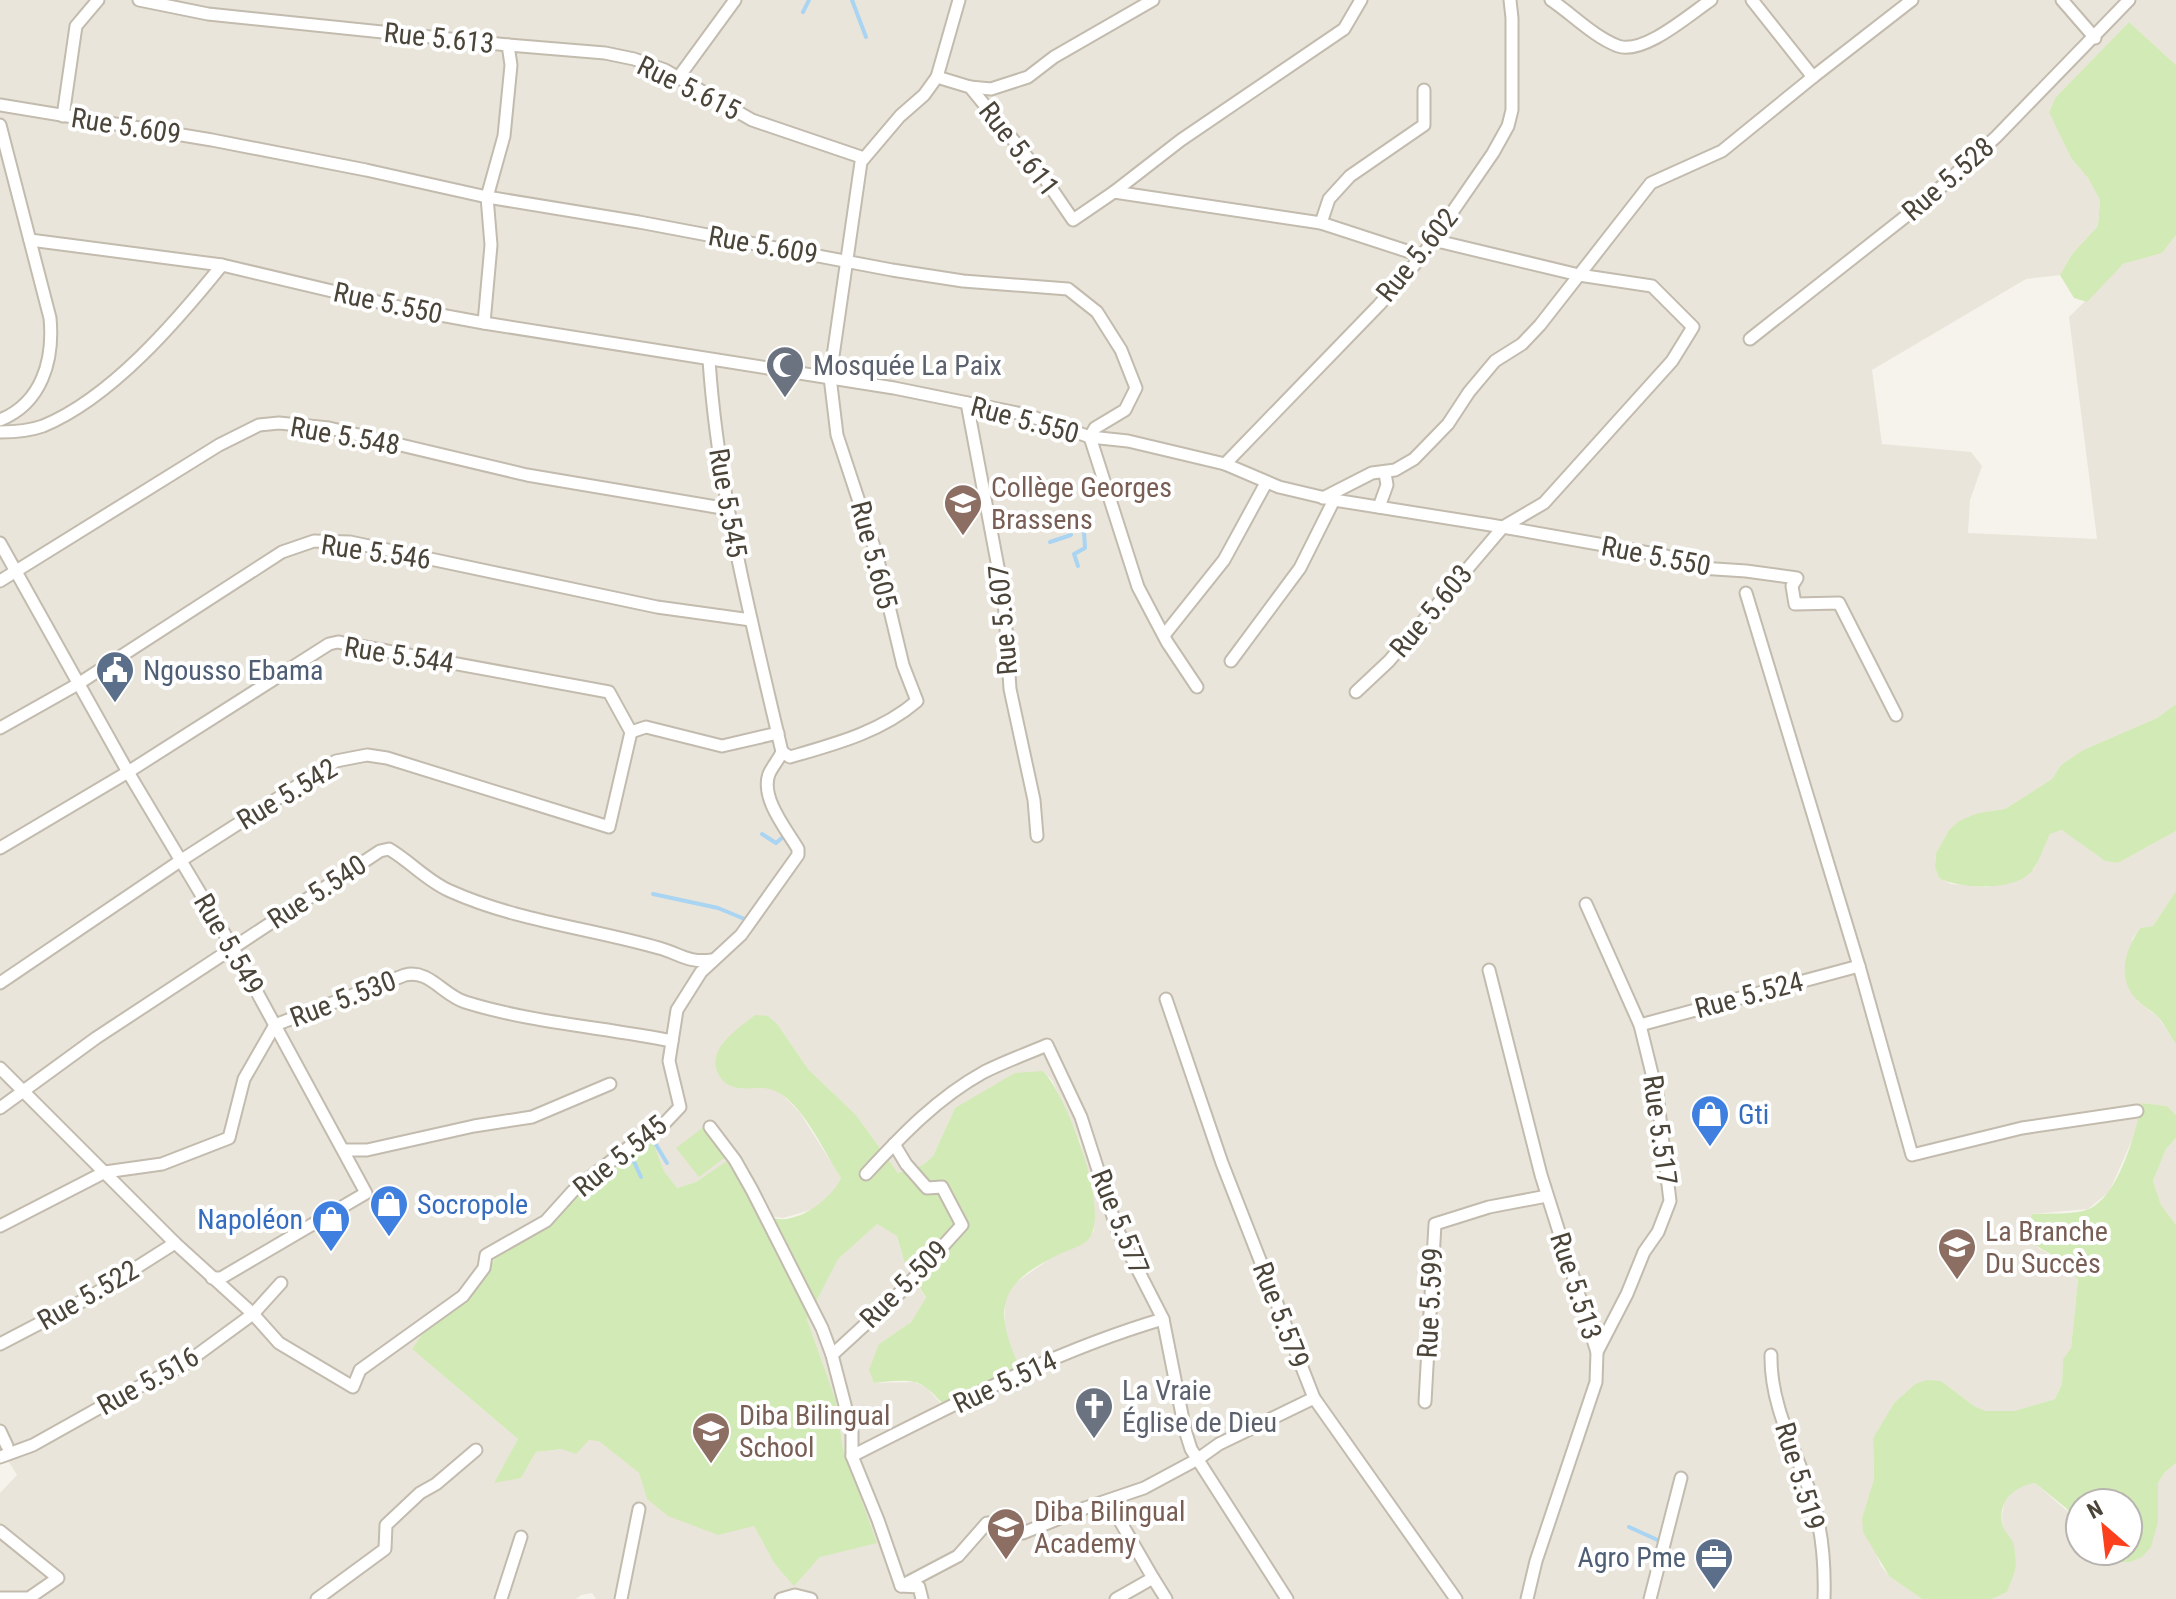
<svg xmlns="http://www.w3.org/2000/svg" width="2176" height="1599" viewBox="0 0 2176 1599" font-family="'Roboto Condensed',sans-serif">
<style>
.residential{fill:#eae5da;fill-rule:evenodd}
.green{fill:#d2eab5}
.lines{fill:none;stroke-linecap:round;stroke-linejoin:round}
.stream{stroke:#a9d4f2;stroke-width:4}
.street-casing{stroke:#c2bbae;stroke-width:15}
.street{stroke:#fff;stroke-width:11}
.labels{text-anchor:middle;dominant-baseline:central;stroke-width:8;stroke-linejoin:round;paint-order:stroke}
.street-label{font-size:28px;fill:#4b4439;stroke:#fff}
.worship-label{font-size:28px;fill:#5b616d;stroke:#fff;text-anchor:start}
.education-label{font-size:28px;fill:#785e54;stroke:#fff;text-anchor:start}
.service-label{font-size:28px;fill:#4e5e75;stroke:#fff;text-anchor:start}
.shop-label{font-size:28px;fill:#366cbe;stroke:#fff;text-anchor:start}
</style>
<rect width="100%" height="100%" fill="#f6f3ec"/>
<g class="residential">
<path d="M0,0H2176V65L2129,22L2055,98L2049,111L2071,158L2088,178L2100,200L2098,226L2072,254L2060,275L2026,279L1872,370L1882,444L1971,452L1982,466L1970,500L1968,533L2097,539L2069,317L2123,264L2162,253L2176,235V704L2157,718L2083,750L2061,765L2052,779L2005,809L1978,813L1949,830L1936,853L1935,866L1939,878L1951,884L1987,887L2034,869L2050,833L2063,830L2105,861L2118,863L2176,831V891L2153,926L2140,928L2132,939L2137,1001L2158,1017L2176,1044V1115L2167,1106L2142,1103L2136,1131L2109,1192L2088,1209L2032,1214L2028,1226L2038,1248L2061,1260L2078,1278L2071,1348L2063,1359L2062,1384L2055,1399L2014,1411L1999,1413L1986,1411L1974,1406L1941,1381L1915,1384L1894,1403L1873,1438L1874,1479L1862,1518L1881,1566L1889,1576L1922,1599H596L592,1593L581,1595L576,1599H0V1493L17,1475L0,1448ZM778,1025L808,1069L856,1115L898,1173L923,1165L933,1156L955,1108L1043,1071L1052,1080L1080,1141L1093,1192L1094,1231L1085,1242L1051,1258L1011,1286L1005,1297V1336L1021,1370L1015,1383L956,1410L943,1406L926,1387L914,1382L875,1383L879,1344L911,1322L926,1299L904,1261L897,1236L877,1223L838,1258L807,1319L836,1401L843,1449L820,1557L794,1585L774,1563L754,1526L647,1499L639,1473L599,1440H589L562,1449L536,1452L521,1478L495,1482L518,1439L412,1349L425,1330L477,1288L497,1255L556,1221L582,1191L653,1142L664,1171L677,1188L696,1182L730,1160L742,1187L769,1216L783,1218L817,1208L836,1190L841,1178L800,1113L781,1093L769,1087L731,1086Z"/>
<path d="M2176,1138V1225L2161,1205L2153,1181L2166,1149Z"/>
<path d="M2176,1463V1599H1992L2007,1592L2002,1515L2004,1503L2012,1492L2022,1485L2035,1483L2075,1518L2080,1525V1551H2097L2104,1562H2130L2158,1522V1483L2165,1472Z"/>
</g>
<g class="green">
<path d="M2129,22L2176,65V235L2162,253L2123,264L2087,302L2074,298L2060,275L2072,254L2098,226L2100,200L2088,178L2071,158L2049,112L2055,98Z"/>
<path d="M2176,704V831L2118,863L2105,861L2062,830L2050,834C2043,847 2038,869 2025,877C2006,890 1960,889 1939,878L1935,867L1936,853L1949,830L1959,821L1978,813L2005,809L2052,779L2061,765L2083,750L2157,718Z"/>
<path d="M2176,891V1044C2170,1036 2165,1025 2159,1018C2153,1011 2145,1008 2139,1002C2116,981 2124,951 2140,928L2153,926Z"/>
<path d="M755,1015L768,1016L778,1025L808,1069L856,1115L898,1173L923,1165L933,1156L955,1108L1015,1073L1043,1071C1066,1094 1114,1215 1087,1241C1078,1248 1064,1251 1054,1257C993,1287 996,1314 1021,1371L1015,1383L955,1410C939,1404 938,1396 925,1387C912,1377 890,1382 874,1383L869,1370L879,1344L911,1322L926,1298L904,1261L897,1236L877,1224L838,1259L807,1319L836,1401L843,1449L877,1543L820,1557L794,1586L774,1563L754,1526L718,1535L668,1516L647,1499L639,1473L599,1441L589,1440L576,1454L562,1449L536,1452L521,1478L494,1483L518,1439L412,1349L425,1330L477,1288L497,1255L555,1221L582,1191L653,1142L664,1171L677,1188L696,1182L730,1159C738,1178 750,1205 769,1216C793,1229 832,1199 841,1178C824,1152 809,1116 784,1096C764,1081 750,1093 731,1086C725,1084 720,1078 718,1073C706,1049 739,1028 755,1015Z"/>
<path d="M2142,1103L2167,1106L2176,1115V1138L2166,1149L2153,1181L2161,1205L2176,1225V1463L2165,1472L2158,1483V1522L2151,1547L2142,1557L2130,1562H2104L2097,1551H2128V1503H2080V1525L2066,1508L2035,1483C2013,1486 1996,1503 2003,1527C2005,1533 2011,1537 2013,1543C2015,1548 2015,1557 2016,1562C2016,1572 2010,1583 2007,1592L1992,1599H1922L1889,1576L1863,1532L1862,1518L1874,1479L1873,1438L1894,1403L1915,1384L1927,1380L1941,1381L1974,1406L1986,1411H2014L2055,1399L2062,1384L2063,1359L2071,1348L2078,1279C2072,1272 2066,1264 2059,1259C2038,1245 2020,1245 2032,1214C2049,1213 2074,1215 2089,1209C2119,1196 2136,1131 2142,1103Z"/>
<path d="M705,1126L728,1155L699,1177L676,1148Z"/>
</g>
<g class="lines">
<g class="stream">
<path d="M852,0L866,37"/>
<path d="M803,12L809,0"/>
<path d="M1050,542L1071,535"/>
<path d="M1078,566L1074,554L1085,548L1084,532"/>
<path d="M762,834L776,843L783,837"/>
<path d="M653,894L718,908L747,920"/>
<path d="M652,1138L667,1163"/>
<path d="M630,1153L641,1177"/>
<path d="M1629,1527L1662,1542"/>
</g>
<g class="street-casing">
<g id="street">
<path d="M139,0L208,14L508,45L511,65L504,136L487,197L491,245L484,323"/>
<path d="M1551,0C1572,14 1594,37 1618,46C1644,55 1690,14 1711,0"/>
<path d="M1752,0L1813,77L1912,0"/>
<path d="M2062,0L2095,38"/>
<path d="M508,45L605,53L634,59L665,70L752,120L864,158"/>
<path d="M937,77L959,0"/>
<path d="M678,78L735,0"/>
<path d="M970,87L991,89L1028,77L1054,57L1153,0"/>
<path d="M0,105L212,140L366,170L487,197L639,222L892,270L963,281L1068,289L1097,312L1121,350L1136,388L1125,410L1095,428L1090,437L1138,587L1167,642L1197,687"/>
<path d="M63,116L76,26L98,0"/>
<path d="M0,125L50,318C54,360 42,403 0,420"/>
<path d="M1114,192L1181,140L1344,29L1361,0"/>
<path d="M1321,223L1329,199L1350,176L1424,125V90"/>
<path d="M30,240L222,265"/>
<path d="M1750,339L1929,198L1996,137L2129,0"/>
<path d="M967,403L1004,599L1010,689L1034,800L1037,836"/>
<path d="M0,432C14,432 29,431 43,426C111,398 176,322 222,265L408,309L484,323L894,388L1027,415L1090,437L1128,441L1225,464L1279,487L1334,500L1491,525L1666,556L1700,568L1746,571L1797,578L1792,586L1795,604L1839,603L1896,715"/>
<path d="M1225,464L1379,305L1422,256L1493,153L1508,126L1512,110V18L1510,0"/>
<path d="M1323,498L1372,473L1395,470L1414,459L1448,424L1469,392L1495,361L1522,344L1540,325L1651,183L1722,151L1813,77"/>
<path d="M1379,507L1387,485L1385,473"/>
<path d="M0,543L128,772L233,948L366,1193L221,1278H212"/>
<path d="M0,581L219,445L259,425L279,423L329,428L527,475L728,509"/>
<path d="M1746,593L1859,966L1912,1155L2022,1128L2137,1111"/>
<path d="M1165,634L1224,560L1266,483"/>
<path d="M1231,661L1300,568L1334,500"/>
<path d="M1356,692L1389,661L1503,527L1544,503L1672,361L1693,327L1652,286L1579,275L1433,240"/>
<path d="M0,728L78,684L282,552L314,541L350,542L657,607L751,620"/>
<path d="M782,752L790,757C835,744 881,732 917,701L903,665L877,556L837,435L830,377L861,162L900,116L924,95L937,77L970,87L1045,179L1073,220L1114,192L1321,223L1422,256"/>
<path d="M0,848L128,772L329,644L338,642L609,692L631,732L646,727L722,746L778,733"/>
<path d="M1586,904L1640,1025L1657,1094L1670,1201L1658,1232L1644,1252L1627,1294L1597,1352"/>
<path d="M1489,970L1541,1175L1597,1352L1596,1382L1536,1561L1527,1599"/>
<path d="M0,983L180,861L336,761L367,755L387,758L609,827L631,732"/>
<path d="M1166,999L1222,1163L1314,1398L1456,1599"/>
<path d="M1640,1025L1859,966"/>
<path d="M0,1068L175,1243L253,1314L279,1343L353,1387L360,1370L463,1296L484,1268L486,1255L546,1221L573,1191L638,1140L661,1127L680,1107L669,1061L677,1010L701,972L741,935L798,855V849C787,830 760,798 769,774C772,767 779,759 782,752C752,623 718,493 709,360"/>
<path d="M0,1108L96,1038L380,851L389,849C411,862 427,881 450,891C517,921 589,928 659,948C681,954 687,963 712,960"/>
<path d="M710,1127L735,1160L752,1190L822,1328L832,1355L852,1432V1456L878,1520L901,1586"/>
<path d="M344,1150H367L474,1126L532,1117L610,1084"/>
<path d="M866,1174C902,1135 937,1098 984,1072C1004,1062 1026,1054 1047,1045L1081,1117L1117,1229L1163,1319L1185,1430L1191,1449L1287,1599"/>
<path d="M0,1226L105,1172L162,1164L229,1138L244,1079L275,1025L405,975C429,969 443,995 465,1002C532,1023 603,1027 672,1041"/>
<path d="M0,1344L90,1297L175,1243"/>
<path d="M832,1355L906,1287L962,1225L942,1187L927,1188L906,1164L894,1144"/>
<path d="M1771,1355C1770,1407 1797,1452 1813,1501C1822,1531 1825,1568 1824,1599"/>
<path d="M1425,1402L1435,1224L1489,1207L1547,1196"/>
<path d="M0,1431L7,1446"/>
<path d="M852,1456C953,1405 1054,1351 1163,1319"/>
<path d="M0,1457L33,1445L124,1394L182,1366L253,1314L281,1283"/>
<path d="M1109,1502L1153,1578L1116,1599"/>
<path d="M0,1531L58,1578L29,1598H0"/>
<path d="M1153,1578L1166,1599"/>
<path d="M317,1599L385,1549L386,1525L420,1493L436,1484L476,1450"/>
<path d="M501,1599L521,1537"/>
<path d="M621,1599L639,1509"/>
<path d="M781,1599L795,1595L811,1599"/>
<path d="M922,1599L919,1587L901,1586L958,1556L987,1523H1006L1023,1533L1085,1508L1144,1488L1198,1459L1219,1444L1314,1398"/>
<path d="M1650,1599L1681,1478"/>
</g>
</g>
<use href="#street" class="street"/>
</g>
<defs>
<g id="mosque-pin" transform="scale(2)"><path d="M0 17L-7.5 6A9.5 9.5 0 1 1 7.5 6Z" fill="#6b7280" stroke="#fff"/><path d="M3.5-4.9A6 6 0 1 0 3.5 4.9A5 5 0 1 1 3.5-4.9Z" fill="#fff"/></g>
<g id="school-pin" transform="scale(2)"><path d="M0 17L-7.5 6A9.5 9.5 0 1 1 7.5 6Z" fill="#8d6e63" stroke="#fff"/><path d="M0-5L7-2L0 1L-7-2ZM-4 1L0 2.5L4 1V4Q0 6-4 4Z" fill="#fff"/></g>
<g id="civic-pin" transform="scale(2)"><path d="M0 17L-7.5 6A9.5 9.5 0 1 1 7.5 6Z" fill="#5c6f8a" stroke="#fff"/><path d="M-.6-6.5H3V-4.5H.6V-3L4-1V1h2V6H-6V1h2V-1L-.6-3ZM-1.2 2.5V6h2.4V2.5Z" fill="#fff"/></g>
<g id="shop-pin" transform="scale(2)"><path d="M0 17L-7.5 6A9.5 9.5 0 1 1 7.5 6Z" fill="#3f7fe0" stroke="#fff"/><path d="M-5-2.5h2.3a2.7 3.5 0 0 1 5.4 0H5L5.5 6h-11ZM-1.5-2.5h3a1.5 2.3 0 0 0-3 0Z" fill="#fff"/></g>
<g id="church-pin" transform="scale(2)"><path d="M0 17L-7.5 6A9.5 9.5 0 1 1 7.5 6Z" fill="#6b7280" stroke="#fff"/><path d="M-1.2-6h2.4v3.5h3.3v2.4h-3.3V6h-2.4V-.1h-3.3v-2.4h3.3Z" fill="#fff"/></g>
<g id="office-pin" transform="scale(2)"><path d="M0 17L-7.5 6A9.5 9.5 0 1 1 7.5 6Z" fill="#5c6f8a" stroke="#fff"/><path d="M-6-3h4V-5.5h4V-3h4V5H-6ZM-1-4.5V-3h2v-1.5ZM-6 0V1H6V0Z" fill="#fff"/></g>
</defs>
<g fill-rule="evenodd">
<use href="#mosque-pin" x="785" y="365"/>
<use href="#school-pin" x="963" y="503"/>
<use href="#civic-pin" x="115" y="670"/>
<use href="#shop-pin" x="1710" y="1114"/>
<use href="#shop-pin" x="389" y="1204"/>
<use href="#shop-pin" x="331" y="1219"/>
<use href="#school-pin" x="1957" y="1247"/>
<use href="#church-pin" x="1094" y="1406"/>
<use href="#school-pin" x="711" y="1431"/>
<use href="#school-pin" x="1006" y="1527"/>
<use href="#office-pin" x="1714" y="1557"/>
</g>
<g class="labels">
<g class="street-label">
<text transform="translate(439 38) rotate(6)">Rue 5.613</text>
<text transform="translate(689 88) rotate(26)">Rue 5.615</text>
<text transform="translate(126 126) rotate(9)">Rue 5.609</text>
<text transform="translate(1019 149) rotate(52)">Rue 5.611</text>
<text transform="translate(1948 179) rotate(-41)">Rue 5.528</text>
<text transform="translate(763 245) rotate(10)">Rue 5.609</text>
<text transform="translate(1417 255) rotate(-51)">Rue 5.602</text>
<text transform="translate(388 303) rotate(12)">Rue 5.550</text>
<text transform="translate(1025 420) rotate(15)">Rue 5.550</text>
<text transform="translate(345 436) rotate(10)">Rue 5.548</text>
<text transform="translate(728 503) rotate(80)">Rue 5.545</text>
<text transform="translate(376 552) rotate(8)">Rue 5.546</text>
<text transform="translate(874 555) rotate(75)">Rue 5.605</text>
<text transform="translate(1656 556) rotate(11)">Rue 5.550</text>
<text transform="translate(1431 611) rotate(-50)">Rue 5.603</text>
<text transform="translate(1003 620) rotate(-95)">Rue 5.607</text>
<text transform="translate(399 655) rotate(9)">Rue 5.544</text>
<text transform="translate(287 794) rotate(-31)">Rue 5.542</text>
<text transform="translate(317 892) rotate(-33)">Rue 5.540</text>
<text transform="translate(229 944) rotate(60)">Rue 5.549</text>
<text transform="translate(1749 995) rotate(-15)">Rue 5.524</text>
<text transform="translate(343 999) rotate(-21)">Rue 5.530</text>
<text transform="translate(1660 1130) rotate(82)">Rue 5.517</text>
<text transform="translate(620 1156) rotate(-39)">Rue 5.545</text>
<text transform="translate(1120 1222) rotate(68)">Rue 5.577</text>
<text transform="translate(904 1284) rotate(-45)">Rue 5.509</text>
<text transform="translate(1576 1286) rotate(72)">Rue 5.513</text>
<text transform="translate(88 1295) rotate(-30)">Rue 5.522</text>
<text transform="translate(1430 1303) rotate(-87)">Rue 5.599</text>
<text transform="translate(1281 1315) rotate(69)">Rue 5.579</text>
<text transform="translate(148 1381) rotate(-29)">Rue 5.516</text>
<text transform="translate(1005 1382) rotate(-25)">Rue 5.514</text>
<text transform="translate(1800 1476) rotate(73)">Rue 5.519</text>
</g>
<g class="worship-label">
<text x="813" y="365">Mosquée La Paix</text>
<text x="1122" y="1390">La Vraie<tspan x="1122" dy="32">Église de Dieu</tspan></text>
</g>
<g class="education-label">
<text x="991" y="487">Collège Georges<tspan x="991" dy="32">Brassens</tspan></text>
<text x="1985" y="1231">La Branche<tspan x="1985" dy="32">Du Succès</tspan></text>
<text x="739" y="1415">Diba Bilingual<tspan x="739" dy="32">School</tspan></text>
<text x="1034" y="1511">Diba Bilingual<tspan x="1034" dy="32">Academy</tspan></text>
</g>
<g class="service-label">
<text x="143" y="670">Ngousso Ebama</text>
<text x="1686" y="1557" text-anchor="end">Agro Pme</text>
</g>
<g class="shop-label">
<text x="1738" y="1114">Gti</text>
<text x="417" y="1204">Socropole</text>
<text x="303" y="1219" text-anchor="end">Napoléon</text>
</g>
</g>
<g transform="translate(2104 1527) rotate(332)"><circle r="38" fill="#ffffff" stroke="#b7b4b0" stroke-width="2"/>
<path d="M0-6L14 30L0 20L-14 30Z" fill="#fc3f1d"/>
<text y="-12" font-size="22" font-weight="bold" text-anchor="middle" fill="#4b4439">N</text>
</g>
</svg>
